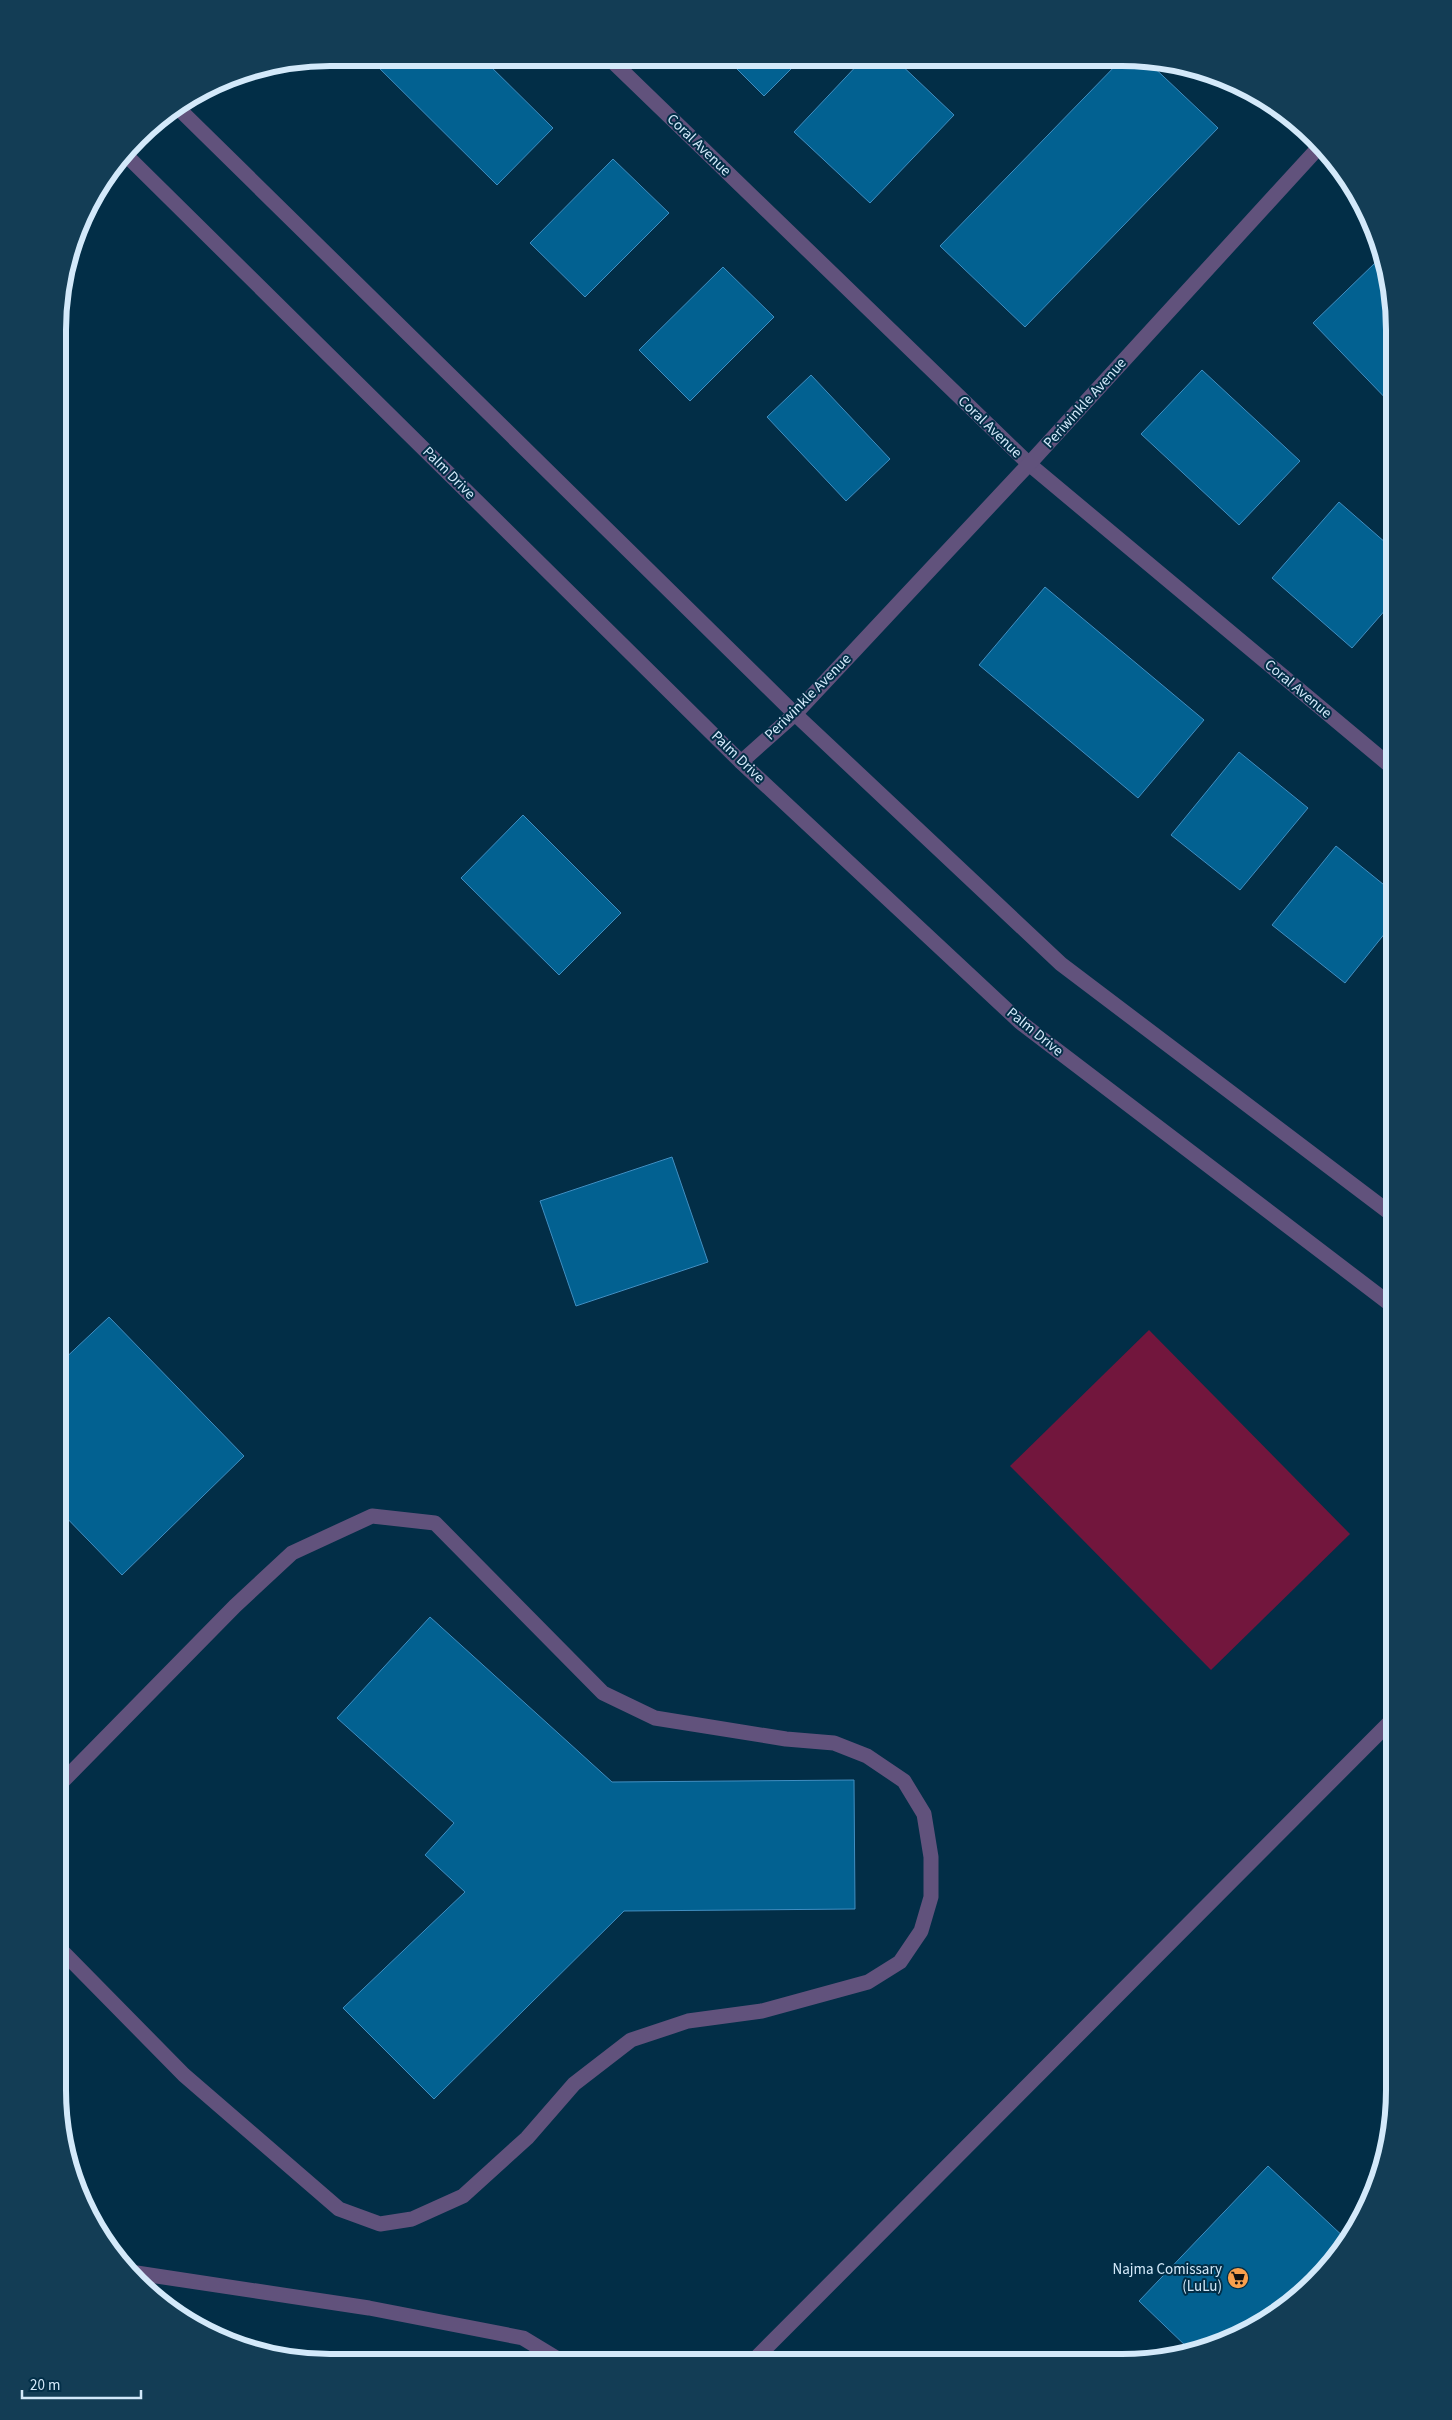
<svg xmlns="http://www.w3.org/2000/svg" width="1452" height="2420" viewBox="0 0 1452 2420" font-family="'Source Sans 3',sans-serif">
<style>
.green{fill:#72163d}
.building{fill:#026191;stroke:#418ec1}
.lines{fill:none;stroke-linecap:round;stroke-linejoin:round}
.minor{stroke:#61527c;stroke-width:15}
.labels{text-anchor:middle;dominant-baseline:central;stroke-width:4;stroke-linejoin:round;paint-order:stroke}
.street-label{font-size:15px;fill:#d3e9fa;stroke:#022e47}
.poi-label{font-size:15px;fill:#d3e9fa;stroke:#022e47;text-anchor:end}
.rim{fill:none;stroke:#d3e9fa;stroke-width:6}
</style>
<rect width="100%" height="100%" fill="#022e47"/>
<path class="green" d="M1149,1330L1350,1534L1211,1670L1010,1466Z"/>
<g class="building">
<path d="M369,58H482L553,128L497,185Z"/>
<path d="M727,59H801L764,96Z"/>
<path d="M863,59H895L954,115L870,203L794,132Z"/>
<path d="M1121,60H1146L1218,128L1025,327L940,246Z"/>
<path d="M613,159L669,213L585,297L530,243Z"/>
<path d="M1376,262L1382,268L1394,330V407L1313,323Z"/>
<path d="M723,267L774,317L690,401L639,350Z"/>
<path d="M1202,370L1300,461L1239,525L1141,434Z"/>
<path d="M811,375L890,459L846,501L767,417Z"/>
<path d="M1339,502L1394,550V600L1352,648L1272,578Z"/>
<path d="M1045,587L1204,720L1138,798L979,665Z"/>
<path d="M1239,752L1308,808L1240,890L1171,835Z"/>
<path d="M523,815L621,913L559,975L461,878Z"/>
<path d="M1336,846L1394,893V922L1345,983L1272,925Z"/>
<path d="M672,1157L708,1262L576,1306L540,1201Z"/>
<path d="M109,1317L244,1456L122,1575L58,1509V1365Z"/>
<path d="M430,1617L612,1782L854,1780L855,1909L624,1911L434,2099L343,2008L465,1892L425,1855L454,1823L337,1718Z"/>
<path d="M1268,2166L1347,2240L1338,2256L1288,2306L1226,2342L1189,2349L1139,2301Z"/>
</g>
<g class="lines">
<g class="minor">
<path d="M609,58L1029,464L1394,769"/>
<path d="M178,108L795,714L1061,964L1394,1216"/>
<path d="M127,156L741,762L1020,1022L1394,1307"/>
<path d="M741,762L795,714L1029,464L1320,146"/>
<path d="M58,1947L184,2075L339,2209L380,2224L412,2219L463,2196L527,2138L574,2084L631,2040L688,2021L762,2011L868,1982L900,1962L921,1931L931,1897V1857L924,1814L904,1781L867,1756L834,1743L786,1739L655,1718L603,1693L435,1523L372,1516L292,1553L235,1606L58,1786"/>
<path d="M130,2272L369,2308L523,2338L561,2361"/>
<path d="M753,2361L1394,1718"/>
</g>
</g>
<defs>
<g id="supermarket-disc" transform="scale(1.125)"><circle r="9.5" fill="#f9a04d" stroke="#022e47"/><path d="M-6-5.5h2.5l.6 2H6L4.5 2H-2.5L-4.4-4H-6ZM-1.5 3.2a1.3 1.3 0 1 0 .1 0ZM3 3.2a1.3 1.3 0 1 0 .1 0Z" fill="#111"/></g>
</defs>
<g fill-rule="evenodd">
<use href="#supermarket-disc" x="1238" y="2278"/>
</g>
<g class="labels">
<g class="street-label">
<text transform="translate(699 145) rotate(44)">Coral Avenue</text>
<text transform="translate(1085 403) rotate(-48)">Periwinkle Avenue</text>
<text transform="translate(990 427) rotate(44)">Coral Avenue</text>
<text transform="translate(449 473) rotate(45)">Palm Drive</text>
<text transform="translate(1298 689) rotate(40)">Coral Avenue</text>
<text transform="translate(808 697) rotate(-45)">Periwinkle Avenue</text>
<text transform="translate(738 757) rotate(44)">Palm Drive</text>
<text transform="translate(1035 1032) rotate(39)">Palm Drive</text>
</g>
<g class="poi-label">
<text x="1222" y="2269">Najma Comissary<tspan x="1222" dy="17">(LuLu)</tspan></text>
</g>
</g>
<path d="M0 0H1452V2420H0ZM330 66H1122A264 264 0 0 1 1386 330V2090A264 264 0 0 1 1122 2354H330A264 264 0 0 1 66 2090V330A264 264 0 0 1 330 66Z" fill="#133d55" fill-rule="evenodd"/>
<path class="rim" d="M330 66H1122A264 264 0 0 1 1386 330V2090A264 264 0 0 1 1122 2354H330A264 264 0 0 1 66 2090V330A264 264 0 0 1 330 66Z"/>
<path d="M22 2390v8h119v-8" fill="none" stroke="#d3e9fa" stroke-width="2.5"/>
<text x="30" y="2390" font-size="15" fill="#d3e9fa" stroke="#022e47" stroke-width="4" paint-order="stroke">20 m</text>
</svg>
